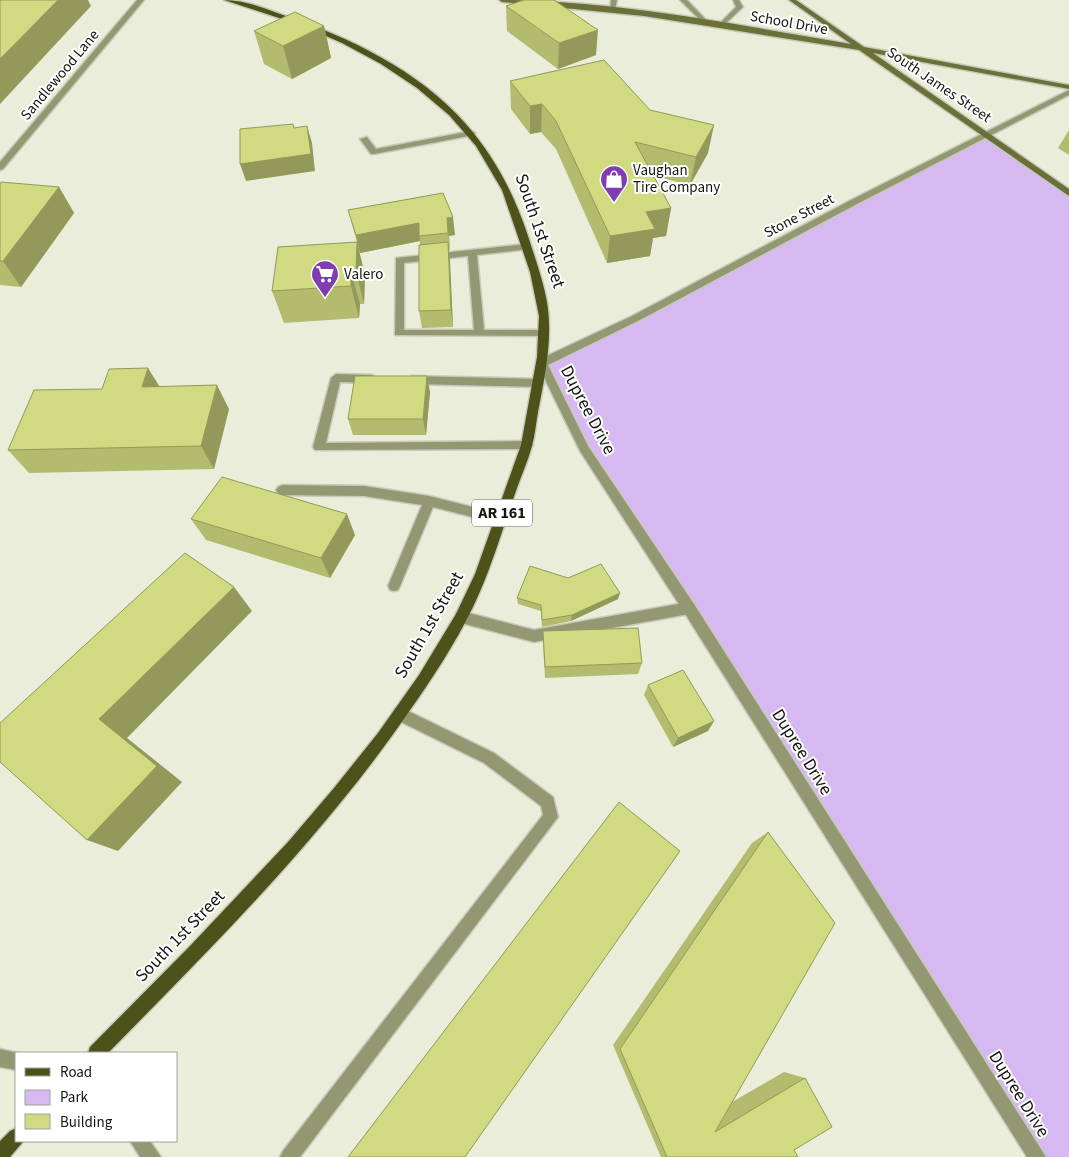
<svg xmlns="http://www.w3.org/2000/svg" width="1069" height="1157" viewBox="0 0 1069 1157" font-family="'Source Sans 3',sans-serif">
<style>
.green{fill:#d5b9f0}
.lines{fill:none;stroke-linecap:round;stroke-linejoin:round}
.lane-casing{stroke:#c8cab9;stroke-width:3}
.street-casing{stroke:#c8cab9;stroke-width:3}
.secondary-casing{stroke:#c8cab9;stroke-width:3}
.primary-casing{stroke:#c8cab9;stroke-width:3}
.lane{fill:#939873;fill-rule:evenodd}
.street{fill:#939873;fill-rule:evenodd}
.secondary{fill:#6a7038;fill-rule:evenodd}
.primary{fill:#4d521a;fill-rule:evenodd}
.wall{fill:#b3bb6e}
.shaded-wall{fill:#92995a}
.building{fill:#d0da80;stroke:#92995a}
.labels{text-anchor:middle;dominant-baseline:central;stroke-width:4;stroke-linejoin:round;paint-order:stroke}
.far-street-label{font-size:15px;fill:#14150f;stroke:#fff}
.far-poi-label{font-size:15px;fill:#14150f;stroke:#fff;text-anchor:start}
.shield{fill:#fff;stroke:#5a5b57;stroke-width:1}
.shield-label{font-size:16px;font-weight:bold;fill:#14150f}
.street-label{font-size:18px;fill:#14150f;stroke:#fff}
</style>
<rect width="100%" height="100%" fill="#eaedd9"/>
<path class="green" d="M987,135L1069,193V1157H1037L607,484L542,363Z"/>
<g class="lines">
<g class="lane-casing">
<g id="lane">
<path d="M611,0H617L615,11L610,10Z"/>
<path d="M680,0H687L708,22V24H704Z"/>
<path d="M733,0H739L743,7L723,26H719V24L736,7Z"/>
<path d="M471,131L475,133L474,135L374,154H371L360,139L367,137L376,149Z"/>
<path d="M526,244L531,247L529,249L477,255L484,330H543L548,334L547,336L395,335L396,258ZM468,256L474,330H404V263Z"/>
<path d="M336,374L372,375L377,379L372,383L340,382L326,443L527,441L533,445L527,449L315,450L313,447L331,378Z"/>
<path d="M412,376L539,379L544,383L539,387L412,384L407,380Z"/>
<path d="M282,485L364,486L429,496L500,514L504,516L506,519L504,522L500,524L433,507L400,586L398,590L394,591L390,590L388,586L422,505L364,496L282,495L278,493L276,490L278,487Z"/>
<path d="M689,602L694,604L695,608L694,612L689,614L534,642L461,623L456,621L455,617L456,613L461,611L534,630Z"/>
<path d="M400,707L494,753L553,797L558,817L300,1157H280L283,1151L543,815L541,806L484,763L395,719L393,714L395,709Z"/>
<path d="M0,1049L18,1053H16V1070L0,1067Z"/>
</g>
</g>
<g class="street-casing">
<g id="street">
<path d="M137,0H144L3,169L0,170V162Z"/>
<path d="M1069,90V95L857,204L640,320L548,365L588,446L694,604L1046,1157H1027L684,612L580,451L537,363L538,360L632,316L851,200Z"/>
<path d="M130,1141H150L161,1157H140Z"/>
</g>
</g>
<g class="secondary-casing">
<path id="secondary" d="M499,0C614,0 738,25 851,44L789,0H796L864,47L1069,85V89L873,53L1069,189V196L859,50L644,16L502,2Z"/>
</g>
<g class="primary-casing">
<g id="primary">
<path d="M224,0C244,0 264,8 283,15C349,37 418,70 465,123C495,157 514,194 528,236C535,258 543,280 547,302C553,339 545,375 538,412C536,423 535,435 532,446C528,461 521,476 516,491C502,530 491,570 473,607C455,644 432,679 408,713C322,838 214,945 108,1053H88L90,1047L190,946L288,842L334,788L378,733L419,675L456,614L475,574L521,445L537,357L539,316L530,272L502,190L476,146L449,115L417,88L381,64L342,43L303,26Z"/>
<path d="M16,1128V1141H23L22,1143L10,1157H0V1141L10,1131Z"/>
</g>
</g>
<use href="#lane" class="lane"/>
<use href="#street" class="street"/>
<use href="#secondary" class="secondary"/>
<use href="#primary" class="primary"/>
</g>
<g class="wall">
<path d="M506,6L596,55L558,69L507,31Z"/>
<path d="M324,26L331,58L292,79L264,64L254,31Z"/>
<path d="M510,81L650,110L708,153L690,185L653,176L671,208L666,236L653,238L650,256L607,263L556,149L541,132L530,134L511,109Z"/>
<path d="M1069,130V155L1058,148Z"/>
<path d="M0,184L59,187L74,213L21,287L0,285Z"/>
<path d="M443,193L455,235L449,236L450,250H449L453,327L422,328L419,311L420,241L360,253L358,248L365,275L364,304H360L359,318L284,323L272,291L357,242L348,210Z"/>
<path d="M160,386L229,409L214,469L29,473L8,450Z"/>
<path d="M430,392L426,435H353L348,419Z"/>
<path d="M191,519L355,535L330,578L206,540Z"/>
<path d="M517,598L618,599L571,621L542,627L541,611L518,604Z"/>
<path d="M543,631L642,663L638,674L545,678L543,643Z"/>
<path d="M648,685L708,731L673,747L644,695Z"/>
<path d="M768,832L732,1102L784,1072L805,1078L794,1150L798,1157H661L613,1045L752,843Z"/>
</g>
<g class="shaded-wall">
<path d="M58,0H88L91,6L0,104V59Z"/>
<path d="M324,26L331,58L292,79L283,46Z"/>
<path d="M598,30L596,55L558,69L559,43Z"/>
<path d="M542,104L541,132L530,134V106Z"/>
<path d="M714,125L708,153L690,185L696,157Z"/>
<path d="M307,126L312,143L315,171L246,181L240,164Z"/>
<path d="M59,187L74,213L21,287L3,261Z"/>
<path d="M671,208L666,236L653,238L650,256L607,263L610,236L646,212Z"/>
<path d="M453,217L455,235L449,236L450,250L447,218Z"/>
<path d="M419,223L420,241L360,253L356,235Z"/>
<path d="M357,242L365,275L364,304L356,271Z"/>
<path d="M448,242L450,260L453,327L451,310Z"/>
<path d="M351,271L360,304L359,318L351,286Z"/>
<path d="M148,368L163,392L142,387Z"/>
<path d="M427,376L430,392L426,435L423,419Z"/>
<path d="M217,385L229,409L214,469L201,446Z"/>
<path d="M347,514L355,535L330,578L321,558Z"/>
<path d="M234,587L252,611L127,738L182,782L118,851L87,840L99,719Z"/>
<path d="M620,593L618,599L571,621L572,615Z"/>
<path d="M714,721L708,731L673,747L678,738Z"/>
</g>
<g class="building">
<path d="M0,0H58L0,59Z"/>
<path d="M524,0H554L598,30L559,43L506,6Z"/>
<path d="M295,12L324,26L283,46L254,31Z"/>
<path d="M604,60L650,110L714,125L696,157L635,142L671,208L646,212L655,229L610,236L556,121L542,104L530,106L510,81Z"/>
<path d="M293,124L294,128L307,126L311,154L240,164V129Z"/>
<path d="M1,182L59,187L3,261H0V184Z"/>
<path d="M443,193L453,217L447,218L448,233L419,236V223L356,235L348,210Z"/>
<path d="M357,242L356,271H351V286L272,291L278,247Z"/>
<path d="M448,242L451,310L419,311V245Z"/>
<path d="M148,368L142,387L217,385L201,446L8,450L34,390L102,389L109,369Z"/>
<path d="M355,376H427L423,419H348Z"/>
<path d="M222,477L347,514L321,558L191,519Z"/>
<path d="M185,553L234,587L99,719L157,766L87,840L0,762V723Z"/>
<path d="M601,564L620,593L572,615L542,620L541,605L517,598L530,566L568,578Z"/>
<path d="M638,628L642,663L545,667L543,631Z"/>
<path d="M683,670L714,721L678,738L648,685Z"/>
<path d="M619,802L680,851L465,1157H348Z"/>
<path d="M768,832L835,923L715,1132L805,1078L832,1127L794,1150L798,1157H667L620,1049Z"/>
</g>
<defs>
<g id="shop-pin" transform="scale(1.4375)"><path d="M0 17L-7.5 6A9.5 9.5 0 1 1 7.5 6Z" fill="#803db0" stroke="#fff"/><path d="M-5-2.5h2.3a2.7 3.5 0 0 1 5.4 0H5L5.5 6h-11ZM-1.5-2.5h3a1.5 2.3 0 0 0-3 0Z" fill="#fff"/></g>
<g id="supermarket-pin" transform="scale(1.4375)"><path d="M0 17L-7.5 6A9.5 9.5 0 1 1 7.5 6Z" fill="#803db0" stroke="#fff"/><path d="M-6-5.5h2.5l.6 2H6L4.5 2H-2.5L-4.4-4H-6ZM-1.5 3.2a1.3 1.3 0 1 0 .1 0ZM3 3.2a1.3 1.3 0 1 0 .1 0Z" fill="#fff"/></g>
</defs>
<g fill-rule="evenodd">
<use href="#shop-pin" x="614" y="179"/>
<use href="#supermarket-pin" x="325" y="274"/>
</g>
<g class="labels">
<g class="far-street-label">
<text transform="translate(789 23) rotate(10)">School Drive</text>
<text transform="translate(60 75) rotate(-50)">Sandlewood Lane</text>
<text transform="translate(939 85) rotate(34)">South James Street</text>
<text transform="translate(799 216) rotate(-28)">Stone Street</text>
</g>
<g class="far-poi-label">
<text x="633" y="170">Vaughan<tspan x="633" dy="17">Tire Company</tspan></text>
<text x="344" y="274">Valero</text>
</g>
<rect class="shield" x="472" y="499.5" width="60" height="27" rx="4"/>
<g class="shield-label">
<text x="502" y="513">AR 161</text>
</g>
<g class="street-label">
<text transform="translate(540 231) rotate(71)">South 1st Street</text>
<text transform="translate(588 410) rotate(62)">Dupree Drive</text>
<text transform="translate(429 625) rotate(-60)">South 1st Street</text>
<text transform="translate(802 752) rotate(58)">Dupree Drive</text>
<text transform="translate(180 936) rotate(-46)">South 1st Street</text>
<text transform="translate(1019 1094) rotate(58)">Dupree Drive</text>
</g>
</g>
<rect x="15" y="1052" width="162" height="90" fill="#ffffff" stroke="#a1a19f"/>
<rect x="25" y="1068" width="25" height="8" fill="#4d521a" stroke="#a1a19f"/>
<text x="60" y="1077" font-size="15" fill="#14150f">Road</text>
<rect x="25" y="1090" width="25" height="15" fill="#d5b9f0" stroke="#a1a19f"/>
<text x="60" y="1102" font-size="15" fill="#14150f">Park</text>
<rect x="25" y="1114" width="25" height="15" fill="#d0da80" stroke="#a1a19f"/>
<text x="60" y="1127" font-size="15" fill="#14150f">Building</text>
</svg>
